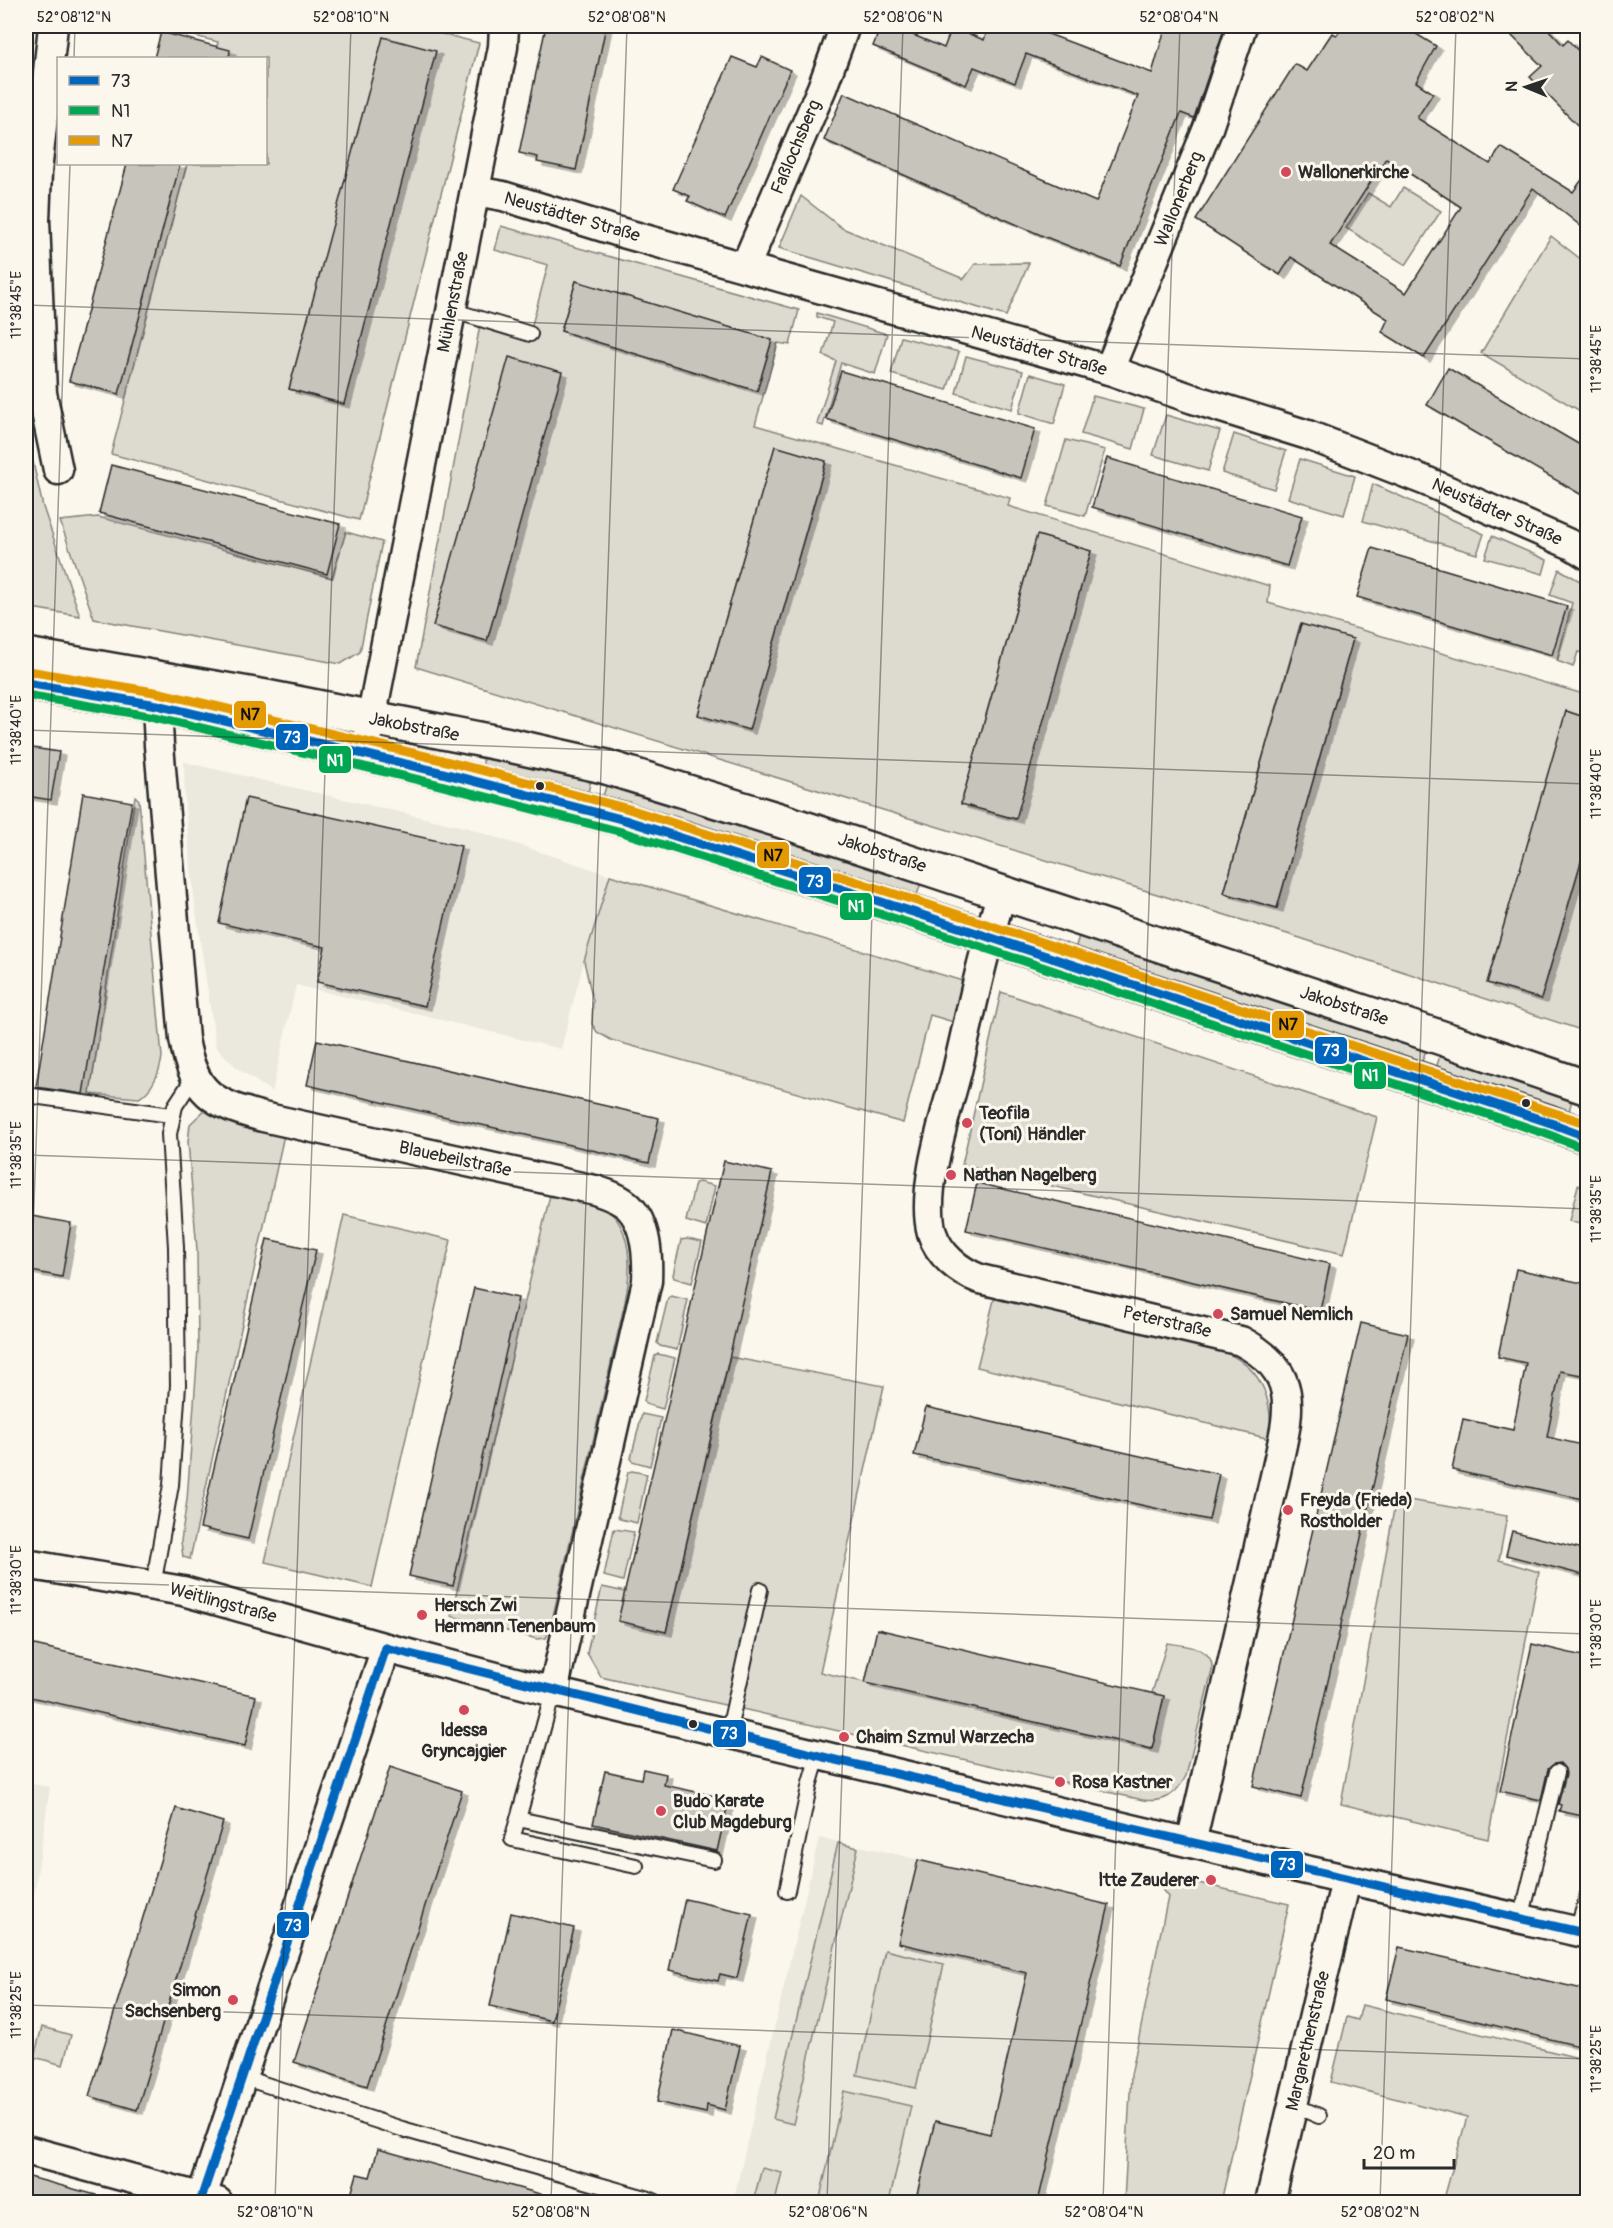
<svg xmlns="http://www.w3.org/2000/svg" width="1613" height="2228" viewBox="0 0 1613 2228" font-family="Pangolin,sans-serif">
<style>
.built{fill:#ebe8de}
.green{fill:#dddad0;stroke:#84827e;stroke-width:1.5;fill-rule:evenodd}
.building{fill:#c7c4bc;stroke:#2b2b2b;stroke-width:1.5;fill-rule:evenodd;filter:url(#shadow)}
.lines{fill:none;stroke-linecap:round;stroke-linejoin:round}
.lane-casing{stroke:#2b2b2b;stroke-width:18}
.street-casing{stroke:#2b2b2b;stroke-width:33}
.secondary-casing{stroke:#2b2b2b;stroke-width:38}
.lane{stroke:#fbf7ec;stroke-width:14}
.street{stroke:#fbf7ec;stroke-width:28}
.secondary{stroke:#fbf7ec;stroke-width:33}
.bus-1-casing{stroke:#fbf7ec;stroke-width:14}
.bus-2-casing{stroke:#fbf7ec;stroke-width:14}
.bus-3-casing{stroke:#fbf7ec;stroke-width:14}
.bus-1{stroke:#0065bd;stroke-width:9}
.bus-2{stroke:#00a651;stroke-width:9}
.bus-3{stroke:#e39a04;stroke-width:9}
.ticks{fill:none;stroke:#2b2b2b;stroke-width:1.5;stroke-opacity:0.45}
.poi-dot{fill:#d1495b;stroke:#fbf7ec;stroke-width:2}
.bus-dot{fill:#2b2b2b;stroke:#fbf7ec;stroke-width:2}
.labels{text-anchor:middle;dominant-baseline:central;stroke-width:6;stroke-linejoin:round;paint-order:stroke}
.street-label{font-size:18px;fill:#2b2b2b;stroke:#fbf7ec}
.poi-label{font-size:18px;font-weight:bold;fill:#2b2b2b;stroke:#fbf7ec;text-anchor:start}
.line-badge{stroke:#fbf7ec;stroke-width:2}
.badge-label{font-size:16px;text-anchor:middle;font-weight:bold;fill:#fff}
.pale-badge-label{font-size:16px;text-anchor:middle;font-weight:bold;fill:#111}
.neatline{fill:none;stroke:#2b2b2b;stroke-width:2}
.ticks-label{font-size:15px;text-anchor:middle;fill:#2b2b2b}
</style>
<defs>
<filter id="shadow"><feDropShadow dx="6" dy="4" stdDeviation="0" flood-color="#0004"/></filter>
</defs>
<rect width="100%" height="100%" fill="#fbf7ec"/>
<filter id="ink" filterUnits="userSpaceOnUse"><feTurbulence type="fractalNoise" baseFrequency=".0167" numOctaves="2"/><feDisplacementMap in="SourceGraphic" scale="12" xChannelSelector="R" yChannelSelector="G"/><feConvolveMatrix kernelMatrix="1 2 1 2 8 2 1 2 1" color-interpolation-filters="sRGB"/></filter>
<g filter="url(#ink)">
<g class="built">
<path d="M892,26H989L985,41L952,27L941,53L901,37L904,31Z"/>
<path d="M184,762L468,828L610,875L584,961L561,1049L296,985L272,1092L237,1068L216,1047L195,906L185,807Z"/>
<path d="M26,1783L50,1787L26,1950Z"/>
<path d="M819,1838L874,1849L1109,1905L1038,2202H733Z"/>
</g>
<g class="green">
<path d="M165,26H410L479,43L359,520L111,454L187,164H266V58H214L218,42L164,28ZM347,175L343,404L289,389Z"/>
<path d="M652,26H723L720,29H656Z"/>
<path d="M1403,188L1441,211L1406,265L1346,228L1368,193L1391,207Z"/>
<path d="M801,196L842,228L964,279L975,264L1029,263L1006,316L779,248Z"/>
<path d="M501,226L799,310L790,345L778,343L755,425L1010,498L1008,506L1270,586L1268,603L1587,695V718L1567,711L1487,983L1541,999L1587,841V1032L1294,936L416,667L480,325L528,340L548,265L495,250ZM576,281L772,340L757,390L561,331ZM775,447L826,462L749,729L698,714ZM1037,535L1091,551L1015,819L961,803ZM1300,625L1353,639L1277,908L1224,893Z"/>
<path d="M1551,236L1587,264V415L1481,353Z"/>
<path d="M817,313L887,334L875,374L841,363L823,426L817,424L836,361L823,355L833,322L817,317Z"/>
<path d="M901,337L959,352L947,390L891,374Z"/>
<path d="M966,356L1023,371L1012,409L956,393Z"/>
<path d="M1030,374L1065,384L1054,424L1019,413Z"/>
<path d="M1093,396L1144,409L1133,449L1081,434Z"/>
<path d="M1166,415L1220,431L1208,471L1153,455Z"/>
<path d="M26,431L43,507L80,616L26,607Z"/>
<path d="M1234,434L1286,451L1274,489L1222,473Z"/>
<path d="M1066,440L1105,450L1085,516L1047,506Z"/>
<path d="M1300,459L1355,476L1344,515L1288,498Z"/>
<path d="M1373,484L1484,534L1477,554L1363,521Z"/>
<path d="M98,517L332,578L346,532L382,542L360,652L341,664L94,619L60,521Z"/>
<path d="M1492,536L1547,560L1543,574L1485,558Z"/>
<path d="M1559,569L1587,585V654L1578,652L1573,667L1557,661L1572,603L1550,595Z"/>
<path d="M488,756L591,780L588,792L486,767L483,763V759Z"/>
<path d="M607,784L777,835L921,883L917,895L681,818L603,796Z"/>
<path d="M135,796L139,800L162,1057C160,1072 152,1091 139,1098L90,1094Z"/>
<path d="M610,875L966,982L957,1023L930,1015L903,1123L611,1040L597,1032L592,1024L593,1001L584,961Z"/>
<path d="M1079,936L1426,1050L1422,1062L1075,949Z"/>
<path d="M1001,992L1377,1117L1344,1254L962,1165Z"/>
<path d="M1441,1053L1572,1099L1569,1112L1436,1068Z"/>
<path d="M210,1105L284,1135L190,1559L183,1557L181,1541L187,1500L198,1349L197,1250L188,1142L190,1124Z"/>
<path d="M699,1182L715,1186L706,1227L686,1221L695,1183Z"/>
<path d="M1578,1185L1587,1189V1226L1569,1221Z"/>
<path d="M551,1191C566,1196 594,1200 606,1209C634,1229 631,1273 625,1302L550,1629L546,1638L537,1639L451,1616Z"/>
<path d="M344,1215L451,1240L372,1587L265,1562Z"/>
<path d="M687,1239L702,1242L692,1283L674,1278L673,1275L681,1240Z"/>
<path d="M671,1296L688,1300L677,1350L660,1346L657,1343L668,1298Z"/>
<path d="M995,1296L1227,1353C1264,1370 1273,1402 1270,1439L977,1367Z"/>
<path d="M658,1354L675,1358L663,1409L645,1404L644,1401L655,1356Z"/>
<path d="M730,1357L884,1386L820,1672L1152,1749L1164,1696L1152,1693L1167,1643C1185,1646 1215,1646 1212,1671L1186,1776C1176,1795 1164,1803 1143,1800L601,1677L587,1653L602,1587L625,1592L666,1632Z"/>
<path d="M642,1414L661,1418L650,1466L632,1461L631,1458Z"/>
<path d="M632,1471L647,1474L637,1523L620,1519L618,1516L628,1472Z"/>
<path d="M1396,1498L1507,1516L1499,1560L1539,1572L1488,1839L1341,1804Z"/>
<path d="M614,1529L634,1532L623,1581L604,1576Z"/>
<path d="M838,1843L858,1848L793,2124L773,2119Z"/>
<path d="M1164,1875L1289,1904L1221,2202H1124L1131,2075L1168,1897L1161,1888Z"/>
<path d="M885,1950L944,1964L916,2088L857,2075Z"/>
<path d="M1362,2005L1587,2060L1588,2182L1585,2202H1443L1467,2117L1331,2082L1347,2017L1358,2020Z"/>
<path d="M42,2027L71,2035L63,2065L34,2057Z"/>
<path d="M844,2091L911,2106L889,2202H819Z"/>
<path d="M762,2168L782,2173L775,2202H753Z"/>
</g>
<g class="building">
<path d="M546,26H606L576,170L537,162L538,157L519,153Z"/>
<path d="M881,26H892L944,48L952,27L984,40L989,26H1027L1152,73L1166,26H1225L1194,118L1181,113L1120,266L1043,236L824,140L844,93L1096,202L1138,96L1026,54L1015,83L974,67L966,85L873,46Z"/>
<path d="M1343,26H1403L1436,46L1416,82L1433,93L1417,118L1490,164L1501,147L1573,192L1587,173V231L1533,188L1424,358L1382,332L1388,319L1291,257L1280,275L1196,220L1295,64L1307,71L1332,33L1337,35ZM1386,158L1461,207L1406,293L1330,245Z"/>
<path d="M1502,26H1545L1563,45L1568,40L1587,60V135L1530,77L1542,66Z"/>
<path d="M161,32L230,50L229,58H154Z"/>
<path d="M383,37L436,51L344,404L289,389Z"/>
<path d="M732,57L757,67L762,57L790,70L725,218L687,201L690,196L673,189Z"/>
<path d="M127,164H180L119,394L69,381Z"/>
<path d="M576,281L772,340L757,391L561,331Z"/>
<path d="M509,357L562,372L487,641L433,626Z"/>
<path d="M1448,368L1587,449V498L1427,405Z"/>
<path d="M841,371L1035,429L1021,478L826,419Z"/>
<path d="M775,446L826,461L749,730L698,715Z"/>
<path d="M1107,458L1302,516L1287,566L1092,507Z"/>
<path d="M111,465L340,524L327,574L99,513Z"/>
<path d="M1037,535L1091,551L1016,819L961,804Z"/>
<path d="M1372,548L1567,606L1552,655L1357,597Z"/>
<path d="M1301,624L1353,639L1277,908L1224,893Z"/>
<path d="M1566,711L1587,718V841L1541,999L1487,983Z"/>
<path d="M26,747L59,752L51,800L26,796Z"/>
<path d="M83,793L132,802L83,1094L36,1087Z"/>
<path d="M246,798L461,846L425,1006L317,982L325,947L219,923Z"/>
<path d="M317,1040L659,1118L649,1163L307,1085Z"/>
<path d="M724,1161L772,1172L666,1632L618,1621Z"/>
<path d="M977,1183L1330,1264L1320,1311L966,1230Z"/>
<path d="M26,1215L71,1223L62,1277L26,1270Z"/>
<path d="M267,1239L316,1250L248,1539L200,1528Z"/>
<path d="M1516,1269L1587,1284V1376L1560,1371L1547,1437L1587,1446V1500L1452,1470L1463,1419L1513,1430L1526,1363L1498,1357Z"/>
<path d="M474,1288L518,1298L453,1586L409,1576Z"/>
<path d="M1361,1323L1408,1334L1301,1798L1253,1786Z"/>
<path d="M926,1407L1219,1474L1209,1520L914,1455Z"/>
<path d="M1512,1531L1587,1550V1576L1506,1555Z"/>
<path d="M877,1629L1164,1696L1152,1749L865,1683Z"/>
<path d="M26,1643L256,1696L245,1746L26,1696Z"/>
<path d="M1532,1644L1587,1657V1817L1559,1811L1561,1805L1558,1804L1566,1774L1565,1769L1560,1763L1554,1764L1548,1769L1541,1800L1500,1791Z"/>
<path d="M390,1767L462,1791L367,2086L294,2062Z"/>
<path d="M643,1769L666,1774L664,1785L729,1799L717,1851L593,1824L605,1771L641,1779Z"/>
<path d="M176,1808L223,1822L137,2110L89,2096Z"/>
<path d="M918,1860L1109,1905L1038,2202H915L935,2121L990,2134L1027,1973L898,1943Z"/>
<path d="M685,1899L752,1914L737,1978L720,1974L718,1981L669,1970Z"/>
<path d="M511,1913L574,1928L552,2021L490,2006Z"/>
<path d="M1399,1947L1587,1990V2048L1386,1999Z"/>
<path d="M673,2030L740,2046L725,2110L707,2105L706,2113L657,2102Z"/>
<path d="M378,2149L544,2195L543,2202H349L357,2174L370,2177Z"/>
<path d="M26,2176L96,2195L95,2202H26Z"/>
</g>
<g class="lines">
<g class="lane-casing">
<g id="lane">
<path d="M451,310L530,334"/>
<path d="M26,1095L171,1115"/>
<path d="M153,1586L171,1485L178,1385L176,1247L169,1134L175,1106L194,1077"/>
<path d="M553,1692L518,1819L714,1860"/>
<path d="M728,1734L760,1590"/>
<path d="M518,1819L512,1839L636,1866"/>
<path d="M787,1891L810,1783L818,1756"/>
<path d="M1521,1919L1557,1772"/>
<path d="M1577,1931L1588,1894"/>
<path d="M242,2077L402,2129L649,2199L656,2202"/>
<path d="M1293,2105L1319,2116"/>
</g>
</g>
<g class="street-casing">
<g id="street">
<path d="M53,26L37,172L35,220L42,393L58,470"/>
<path d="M475,191L503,196L616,231L1109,370L1193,399L1308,435L1426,481L1572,545L1588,555"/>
<path d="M745,267L822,88L845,26"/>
<path d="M1109,370L1208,128L1242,26"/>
<path d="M160,685L157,705L159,745L184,1039C194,1094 212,1103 263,1117L595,1190C607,1194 620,1198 629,1207C647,1225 648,1257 647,1281L553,1692"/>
<path d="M364,755L503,47L504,26"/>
<path d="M1002,893C983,952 971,1011 957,1071C946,1114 920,1191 932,1233C939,1255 959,1271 980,1279L1241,1341C1304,1374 1288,1415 1276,1472L1191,1843"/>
<path d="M26,1564L183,1591L386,1648L553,1692L1271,1862L1588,1934"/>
<path d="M26,2150L218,2202"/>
<path d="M200,2202L386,1648"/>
<path d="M1270,2202L1346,1880"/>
</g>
</g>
<g class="secondary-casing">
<g id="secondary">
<path d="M26,655L266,697L509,745L603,766L779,820L933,870L1439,1037L1588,1088"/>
<path d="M26,683L157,705L439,772L625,820L919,914L1548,1122L1588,1137"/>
</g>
</g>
<use href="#lane" class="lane"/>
<use href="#street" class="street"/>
<use href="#secondary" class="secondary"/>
<g class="bus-1-casing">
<g id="bus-1">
<path d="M26,683L157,705L439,772L625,820L919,914L1548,1122L1588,1137"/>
<path d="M386,1648L836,1760L1588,1934"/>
<path d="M200,2202L386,1648"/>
</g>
</g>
<g class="bus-2-casing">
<path id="bus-2" d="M26,695L155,717L436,784L622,832L915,925L1544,1133L1584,1148"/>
</g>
<g class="bus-3-casing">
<path id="bus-3" d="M28,671L160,693L442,760L629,809L923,903L1588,1124"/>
</g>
<use href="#bus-1" class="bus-1"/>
<use href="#bus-2" class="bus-2"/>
<use href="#bus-3" class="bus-3"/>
</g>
</g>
<path class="ticks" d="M74,58L75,26M26,305L1588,359M26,730L1588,784M26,1155L1588,1209M26,1436L70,164M26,1580L1588,1634M26,2005L1588,2059M275,2202L351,26M551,2202L627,26M827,2202L903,26M1103,2202L1180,26M1380,2202L1456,26"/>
<g class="poi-dot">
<circle cx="1286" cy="172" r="6"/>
<circle cx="967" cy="1123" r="6"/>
<circle cx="951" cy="1175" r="6"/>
<circle cx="1218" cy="1314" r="6"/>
<circle cx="1288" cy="1510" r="6"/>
<circle cx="422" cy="1615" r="6"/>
<circle cx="464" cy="1710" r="6"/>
<circle cx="844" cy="1737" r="6"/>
<circle cx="1060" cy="1782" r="6"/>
<circle cx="661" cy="1811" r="6"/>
<circle cx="1211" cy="1880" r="6"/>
<circle cx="233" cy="2000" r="6"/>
</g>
<g class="bus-dot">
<circle cx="540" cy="786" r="5"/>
<circle cx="1526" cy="1103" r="5"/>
<circle cx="693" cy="1724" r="5"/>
</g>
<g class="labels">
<g class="street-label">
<text transform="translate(796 147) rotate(-67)">Faßlochsberg</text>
<text transform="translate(1179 199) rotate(-68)">Wallonerberg</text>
<text transform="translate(572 217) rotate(16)">Neustädter Straße</text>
<text transform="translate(453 302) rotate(-79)">Mühlenstraße</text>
<text transform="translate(1039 351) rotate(16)">Neustädter Straße</text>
<text transform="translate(1497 512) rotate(24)">Neustädter Straße</text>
<text transform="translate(414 727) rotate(11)">Jakobstraße</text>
<text transform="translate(882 853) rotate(18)">Jakobstraße</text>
<text transform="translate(1344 1006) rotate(18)">Jakobstraße</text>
<text transform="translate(455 1159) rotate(12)">Blauebeilstraße</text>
<text transform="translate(1167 1322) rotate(13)">Peterstraße</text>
<text transform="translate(223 1603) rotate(15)">Weitlingstraße</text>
<text transform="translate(1308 2041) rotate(-77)">Margarethenstraße</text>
</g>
<g class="poi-label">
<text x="1298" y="172">Wallonerkirche</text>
<text x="979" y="1113">Teofila<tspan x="979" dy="21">(Toni) Händler</tspan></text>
<text x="963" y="1175">Nathan Nagelberg</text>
<text x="1230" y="1314">Samuel Nemlich</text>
<text x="1300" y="1500">Freyda (Frieda)<tspan x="1300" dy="21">Rostholder</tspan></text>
<text x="434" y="1605">Hersch Zwi<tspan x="434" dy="21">Hermann Tenenbaum</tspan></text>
<text x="464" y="1730" text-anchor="middle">ldessa<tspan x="464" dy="21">Gryncajgier</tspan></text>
<text x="856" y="1737">Chaim Szmul Warzecha</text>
<text x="1072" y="1782">Rosa Kastner</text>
<text x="673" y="1801">Budo Karate<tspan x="673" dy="21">Club Magdeburg</tspan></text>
<text x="1199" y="1880" text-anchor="end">ltte Zauderer</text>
<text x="221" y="1990" text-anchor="end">Simon<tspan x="221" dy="21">Sachsenberg</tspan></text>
</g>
</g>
<g class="line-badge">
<rect x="233" y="700" width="34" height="29" rx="6" fill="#e39a04"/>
<rect x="275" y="723" width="34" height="28" rx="6" fill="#0065bd"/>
<rect x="318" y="745" width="34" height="29" rx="6" fill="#00a651"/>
<rect x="756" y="841" width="34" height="28" rx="6" fill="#e39a04"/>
<rect x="798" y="866" width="34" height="29" rx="6" fill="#0065bd"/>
<rect x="839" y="892" width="34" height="29" rx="6" fill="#00a651"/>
<rect x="1271" y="1010" width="34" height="29" rx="6" fill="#e39a04"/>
<rect x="1314" y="1036" width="34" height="29" rx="6" fill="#0065bd"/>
<rect x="1353" y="1061" width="34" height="29" rx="6" fill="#00a651"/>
<rect x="712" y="1719" width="35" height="29" rx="6" fill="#0065bd"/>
<rect x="1270" y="1850" width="34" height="29" rx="6" fill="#0065bd"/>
<rect x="276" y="1911" width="34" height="28" rx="6" fill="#0065bd"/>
</g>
<g class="badge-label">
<text x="292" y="743">73</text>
<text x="335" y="766">N1</text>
<text x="815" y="887">73</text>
<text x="856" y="912">N1</text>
<text x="1331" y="1056">73</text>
<text x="1370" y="1081">N1</text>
<text x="729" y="1739">73</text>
<text x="1287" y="1870">73</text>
<text x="293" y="1931">73</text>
</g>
<g class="pale-badge-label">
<text x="250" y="720">N7</text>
<text x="773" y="861">N7</text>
<text x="1288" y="1030">N7</text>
</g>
<rect width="1613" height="2228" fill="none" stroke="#fbf7ec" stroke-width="66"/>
<rect x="57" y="57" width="210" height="108" fill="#fbf7ec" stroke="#a8a59f" stroke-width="1.5"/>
<rect x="69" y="76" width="30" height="9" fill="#0065bd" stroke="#a8a59f" stroke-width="1.5"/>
<text x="111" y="87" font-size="18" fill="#2b2b2b">73</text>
<rect x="69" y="106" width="30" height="9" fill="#00a651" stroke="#a8a59f" stroke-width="1.5"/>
<text x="111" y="117" font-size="18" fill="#2b2b2b">N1</text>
<rect x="69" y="136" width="30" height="9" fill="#e39a04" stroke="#a8a59f" stroke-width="1.5"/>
<text x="111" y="147" font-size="18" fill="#2b2b2b">N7</text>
<g transform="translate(1526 87) rotate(272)" stroke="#fbf7ec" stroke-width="4.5" paint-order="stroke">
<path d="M0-4.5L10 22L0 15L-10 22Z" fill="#2b2b2b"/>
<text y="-9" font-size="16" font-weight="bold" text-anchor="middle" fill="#2b2b2b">N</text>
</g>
<path d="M1364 2159v9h90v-9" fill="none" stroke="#2b2b2b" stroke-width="3"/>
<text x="1373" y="2159" font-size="18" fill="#2b2b2b" stroke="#fbf7ec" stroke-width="4.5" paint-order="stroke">20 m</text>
<rect x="33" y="33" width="1547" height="2162" class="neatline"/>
<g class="ticks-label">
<text x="74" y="22">52°08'12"N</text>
<text x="351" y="22">52°08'10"N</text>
<text x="627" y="22">52°08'08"N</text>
<text x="903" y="22">52°08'06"N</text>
<text x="1179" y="22">52°08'04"N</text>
<text x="1455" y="22">52°08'02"N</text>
<text transform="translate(16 305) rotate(-90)" y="5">11°38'45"E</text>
<text transform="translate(1596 359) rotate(-90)" y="5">11°38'45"E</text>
<text transform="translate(16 730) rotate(-90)" y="5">11°38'40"E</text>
<text transform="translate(1596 784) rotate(-90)" y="5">11°38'40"E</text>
<text transform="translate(16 1155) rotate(-90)" y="5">11°38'35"E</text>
<text transform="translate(1596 1209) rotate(-90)" y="5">11°38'35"E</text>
<text transform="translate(16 1580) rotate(-90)" y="5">11°38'30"E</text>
<text transform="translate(1596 1634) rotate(-90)" y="5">11°38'30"E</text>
<text transform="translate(16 2005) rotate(-90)" y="5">11°38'25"E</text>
<text transform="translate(1596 2059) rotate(-90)" y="5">11°38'25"E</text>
<text x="275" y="2217">52°08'10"N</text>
<text x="551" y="2217">52°08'08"N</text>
<text x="828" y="2217">52°08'06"N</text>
<text x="1104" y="2217">52°08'04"N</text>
<text x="1380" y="2217">52°08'02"N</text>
</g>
</svg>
